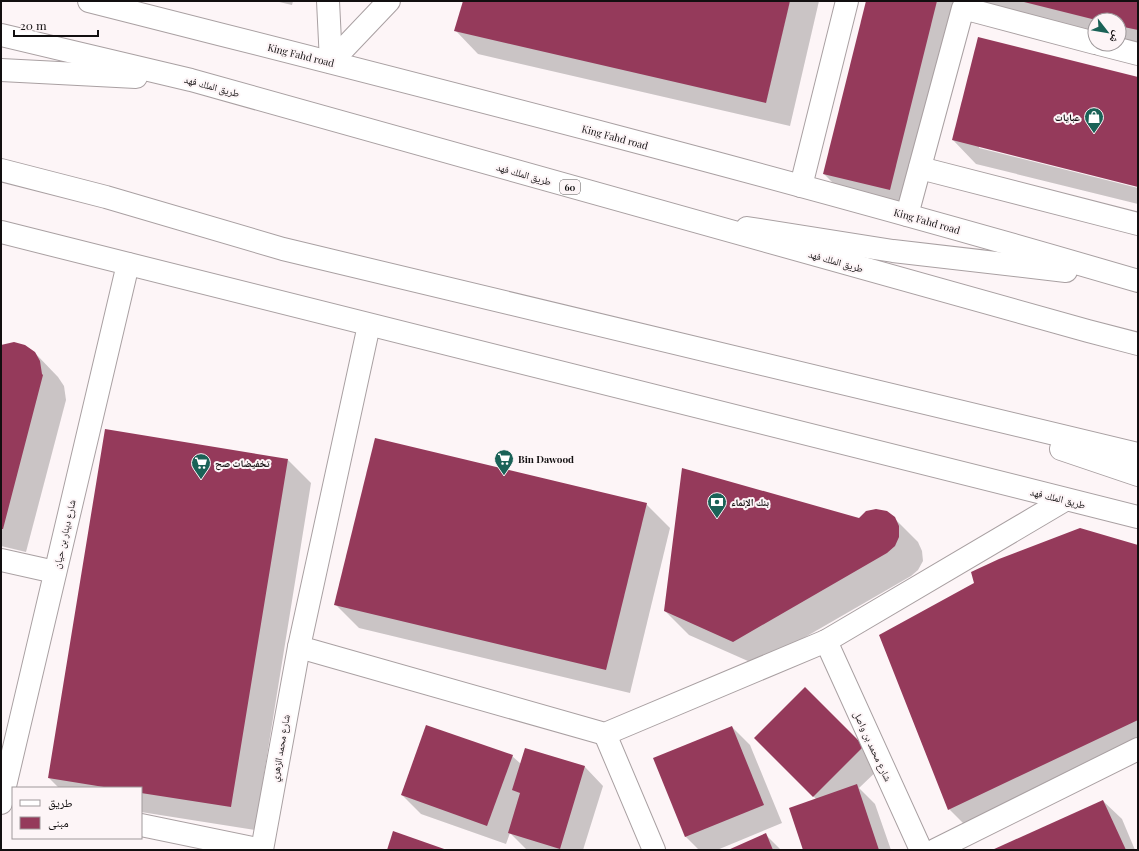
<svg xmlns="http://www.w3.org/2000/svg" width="1139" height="851" viewBox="0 0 1139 851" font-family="'Playfair Display','Noto Naskh Arabic',serif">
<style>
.shadow{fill:#0003}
.building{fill:#953a5b}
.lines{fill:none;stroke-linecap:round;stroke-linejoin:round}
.minor-casing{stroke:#a9a0a2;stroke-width:24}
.major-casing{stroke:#a9a0a2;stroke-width:24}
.highway-casing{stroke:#a9a0a2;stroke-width:24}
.minor{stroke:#fff;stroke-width:22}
.major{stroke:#fff;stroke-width:22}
.highway{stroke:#fff;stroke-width:22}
.labels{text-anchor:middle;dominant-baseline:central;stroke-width:4;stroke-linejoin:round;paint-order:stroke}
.shield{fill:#fdf5f7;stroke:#585455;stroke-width:1}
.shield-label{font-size:9px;font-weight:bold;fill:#120f10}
.street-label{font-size:10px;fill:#120f10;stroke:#fdf5f7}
.poi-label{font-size:10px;font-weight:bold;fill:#120f10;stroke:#fdf5f7;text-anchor:start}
</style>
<rect width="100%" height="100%" fill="#fdf5f7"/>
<g class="shadow">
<path d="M275,1H293L292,5Z"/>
<path d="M464,1H819L790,126L478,54L455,30Z"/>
<path d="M867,1H1138V48L1119,43V20H1095V37L965,6L914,213L848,198L824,174Z"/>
<path d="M978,39L1138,78V186L979,146V148L1138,188V204L976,164L953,140Z"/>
<path d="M1,346L34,352L58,377L64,386L66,400L26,552L1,546Z"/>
<path d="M288,460L311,483L255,830L141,812V788H59L49,778Z"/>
<path d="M646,504L670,528L630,693L359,628L335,604Z"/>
<path d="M894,518L918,542L922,551L923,561L918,570L911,576L757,665L689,635L665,611L859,519Z"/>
<path d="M1138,546V755L973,833L949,809L975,584Z"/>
<path d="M805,688L882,766L859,788L875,804L891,850H804L816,799L756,738Z"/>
<path d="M732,727L750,745L782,823L717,850H699L686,837L654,759Z"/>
<path d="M525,749L585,767L603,786L583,850H527L510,833L506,844L421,814L402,795L512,756L521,764Z"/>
<path d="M1103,801L1122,819L1135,850H995Z"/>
<path d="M766,835L781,850H731Z"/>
</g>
<g class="building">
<path d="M463,1H790L766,103L454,31Z"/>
<path d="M866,1H937L890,190L823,174Z"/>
<path d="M1020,1H1138V30L1119,26V20H1096Z"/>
<path d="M978,37L1138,77V187L952,140Z"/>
<path d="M14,342L25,345L35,352L40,361L42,374L43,375L3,529H1V345Z"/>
<path d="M105,429L288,459L231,807L141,793V788H110L48,778Z"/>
<path d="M375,438L647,503L606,670L334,605Z"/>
<path d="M682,468L859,518L866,511L876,509L887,511L895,517L899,526V537L895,546L887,553L733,642L664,611Z"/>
<path d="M1080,528L1138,545V720L948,810L879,635L974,583L971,572L999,559Z"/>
<path d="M805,687L864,746L813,797L754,738Z"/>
<path d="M426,725L513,755L487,826L401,795Z"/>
<path d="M732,726L764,805L685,837L653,758Z"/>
<path d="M525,748L585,766L560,849L508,833L520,793L512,790Z"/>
<path d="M857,784L879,850H803L789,808Z"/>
<path d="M1103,800L1126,850H992Z"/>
<path d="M393,831L447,850H387Z"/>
<path d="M766,833L773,850H728Z"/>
</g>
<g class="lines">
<g class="minor-casing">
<g id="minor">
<path d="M328,1L331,62"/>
<path d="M1099,44L1138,54"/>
<path d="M331,62L389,1"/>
<path d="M920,168L1138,224"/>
<path d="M801,186L847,1"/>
<path d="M907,215L963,8L1095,43"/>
<path d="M369,325L299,647L605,734L826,641L1065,500"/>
<path d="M1,560L55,572"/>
<path d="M826,641L921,850"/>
<path d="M605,734L654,850"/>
<path d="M1,803L128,264"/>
<path d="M141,825L262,850"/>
<path d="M262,850L299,647"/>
<path d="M935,850L1138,749"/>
</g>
</g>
<g class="major-casing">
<g id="major">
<path d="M89,1C440,90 791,179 1138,281"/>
<path d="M747,228L893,251L1066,271"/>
<path d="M1,232L1138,517"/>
</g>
</g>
<g class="highway-casing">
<g id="highway">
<path d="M1,35L191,80L1088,331L1138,344"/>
<path d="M1,70L136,77"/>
<path d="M1,170L106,197L283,249L1138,454"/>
<path d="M1061,449L1138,475"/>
</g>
</g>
<use href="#minor" class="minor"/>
<use href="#major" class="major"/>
<use href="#highway" class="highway"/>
</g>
<defs>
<g id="shop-pin" transform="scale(1)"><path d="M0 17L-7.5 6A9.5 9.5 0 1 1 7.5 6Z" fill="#1a6257" stroke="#fdf5f7"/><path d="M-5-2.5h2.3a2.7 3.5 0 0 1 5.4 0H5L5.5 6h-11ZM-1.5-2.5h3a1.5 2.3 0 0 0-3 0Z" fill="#fff"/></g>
<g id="supermarket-pin" transform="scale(1)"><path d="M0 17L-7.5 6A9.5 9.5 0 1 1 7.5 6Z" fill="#1a6257" stroke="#fdf5f7"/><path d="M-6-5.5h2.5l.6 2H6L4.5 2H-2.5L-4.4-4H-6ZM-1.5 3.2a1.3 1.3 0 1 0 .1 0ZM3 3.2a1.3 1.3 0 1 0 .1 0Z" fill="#fff"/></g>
<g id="bank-pin" transform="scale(1)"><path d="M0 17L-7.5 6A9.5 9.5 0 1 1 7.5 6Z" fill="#1a6257" stroke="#fdf5f7"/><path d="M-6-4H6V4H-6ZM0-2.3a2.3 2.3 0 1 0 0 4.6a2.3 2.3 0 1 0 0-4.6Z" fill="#fff"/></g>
</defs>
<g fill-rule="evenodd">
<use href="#shop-pin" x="1094" y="117"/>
<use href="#supermarket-pin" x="504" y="459"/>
<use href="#supermarket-pin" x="201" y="463"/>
<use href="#bank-pin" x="717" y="502"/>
</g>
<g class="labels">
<rect class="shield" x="560" y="180" width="20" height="14" rx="3"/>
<g class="shield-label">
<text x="570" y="187">60</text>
</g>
<g class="street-label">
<text transform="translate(301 55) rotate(14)">King Fahd road</text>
<text transform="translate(212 86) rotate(15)">طريق الملك فهد</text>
<text transform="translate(615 137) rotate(15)">King Fahd road</text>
<text transform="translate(524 174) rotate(16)">طريق الملك فهد</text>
<text transform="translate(927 221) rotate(16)">King Fahd road</text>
<text transform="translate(836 261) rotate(16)">طريق الملك فهد</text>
<text transform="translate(1058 498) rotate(14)">طريق الملك فهد</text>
<text transform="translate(64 534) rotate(-77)">شارع دينار بن حيان</text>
<text transform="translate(873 746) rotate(65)">شارع محمد بن واصل</text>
<text transform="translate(280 748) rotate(-80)">شارع محمد الزهري</text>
</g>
<g class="poi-label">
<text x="1080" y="117" text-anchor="end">عبايات</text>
<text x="518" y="459">Bin Dawood</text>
<text x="215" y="463">تخفيضات صح</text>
<text x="731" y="502">بنك الإنماء</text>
</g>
</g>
<rect width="1139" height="851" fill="none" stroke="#120f10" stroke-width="4"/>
<rect x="12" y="787" width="130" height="52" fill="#fdf5f7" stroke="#9f999b"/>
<rect x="20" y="800" width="20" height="6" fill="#ffffff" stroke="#9f999b"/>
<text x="48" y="807" font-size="12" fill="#120f10">طريق</text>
<rect x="20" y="817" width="20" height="12" fill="#953a5b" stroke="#9f999b"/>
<text x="48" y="827" font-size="12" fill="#120f10">مبنى</text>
<g transform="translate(1107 32) rotate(121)"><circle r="19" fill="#fdf5f7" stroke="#9f999b"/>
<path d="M0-3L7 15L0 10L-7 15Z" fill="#1a6257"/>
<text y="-6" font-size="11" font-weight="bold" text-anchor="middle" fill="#120f10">ش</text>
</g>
<path d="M14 30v6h84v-6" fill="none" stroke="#120f10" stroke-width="2"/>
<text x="20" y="30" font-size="12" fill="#120f10" stroke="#fdf5f7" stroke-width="3" paint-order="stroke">20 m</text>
</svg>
